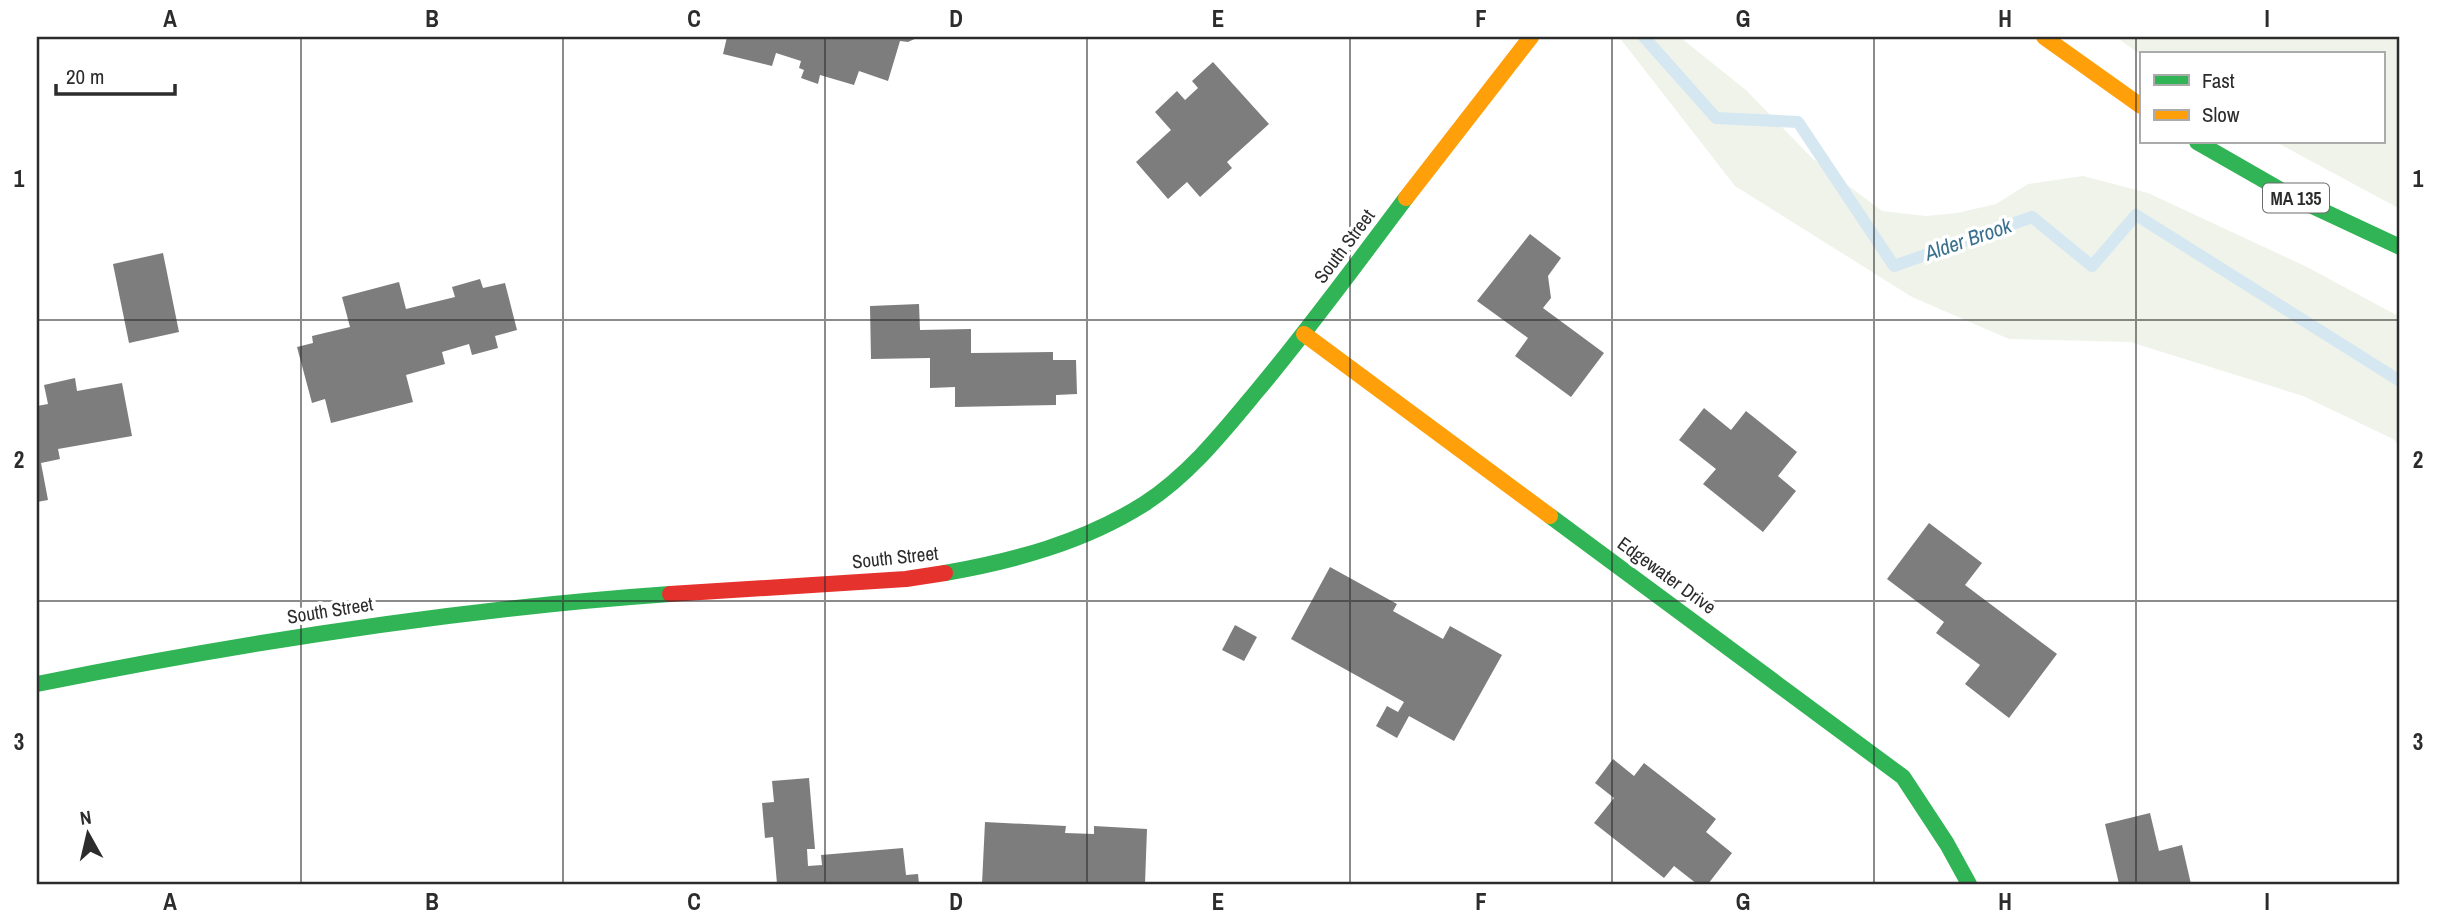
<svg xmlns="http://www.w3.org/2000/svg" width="2437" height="921" viewBox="0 0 2437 921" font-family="'Archivo Narrow',sans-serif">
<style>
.green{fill:#f0f3ea}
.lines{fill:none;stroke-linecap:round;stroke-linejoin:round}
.stream{stroke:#d5e7f1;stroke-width:12}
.building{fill:#7d7d7d}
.fast{stroke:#30b455;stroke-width:16}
.slow{stroke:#ff9f0a;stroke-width:16}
.jam{stroke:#e5322d;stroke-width:16}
.grid{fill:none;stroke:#2c2c2c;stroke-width:2;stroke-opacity:0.55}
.labels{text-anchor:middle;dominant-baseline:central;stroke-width:7;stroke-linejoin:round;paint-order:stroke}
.shield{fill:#fff;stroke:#6b6b6b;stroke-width:2}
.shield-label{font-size:18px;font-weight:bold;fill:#2c2c2c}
.street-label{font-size:19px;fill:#2c2c2c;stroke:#fff}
.water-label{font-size:21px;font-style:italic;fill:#39718f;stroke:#fff}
.neatline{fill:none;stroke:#2c2c2c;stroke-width:2.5}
.grid-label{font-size:23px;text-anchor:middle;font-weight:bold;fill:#2c2c2c}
</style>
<rect width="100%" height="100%" fill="#fff"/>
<g class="green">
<path d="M1619,37H1680L1747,91L1812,158L1882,211L1926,216L1957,213L1996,204L2028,184L2083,176L2148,193L2307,267L2400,317V447L2393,439L2303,396L2130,342L2009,339L1912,297L1735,186Z"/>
<path d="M2116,37H2400V209L2276,142H2383V54L2141,55Z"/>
</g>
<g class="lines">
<path class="stream" d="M1644,37L1716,118L1798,122L1894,266L2032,217L2092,266L2136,215L2400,381"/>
</g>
<g class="building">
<path d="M727,37H919L908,42L900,41L888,81L859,71L854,85L820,75L818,84L801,78L804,70L799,68L801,61L776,53L772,66L723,54Z"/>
<path d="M1213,62L1269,124L1227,162L1232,168L1200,197L1187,182L1168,199L1136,162L1171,130L1155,112L1177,91L1185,100L1198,88L1192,81Z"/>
<path d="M1530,234L1561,258L1548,276L1551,298L1543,308L1604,353L1571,397L1515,356L1528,338L1477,301Z"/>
<path d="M163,253L179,332L129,343L113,264Z"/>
<path d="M480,279L483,288L505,283L517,330L495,336L498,348L472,355L469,344L442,352L445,364L406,375L413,402L331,423L325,399L312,403L297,347L313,343L312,336L350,327L342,297L399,282L406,309L455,297L452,287Z"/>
<path d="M919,304L920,330L971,329V353L1053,352V360H1076L1077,394L1056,395V405L955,407V387L930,388V358L871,359L870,306Z"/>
<path d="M75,378L77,391L122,383L132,436L58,449L60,459L41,463L48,500L37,502V406L48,404L44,385Z"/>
<path d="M1704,408L1731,430L1746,411L1797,452L1778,476L1796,491L1763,532L1703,484L1716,469L1679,440Z"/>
<path d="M1929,523L1982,563L1965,585L2057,654L2009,718L1965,684L1980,665L1936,633L1944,622L1887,579Z"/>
<path d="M1330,567L1397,604L1393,611L1443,639L1450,626L1502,655L1454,741L1409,716L1397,738L1376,726L1387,706L1398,712L1404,702L1291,639Z"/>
<path d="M1235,625L1257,637L1244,661L1222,650Z"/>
<path d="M1613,759L1634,776L1644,763L1716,819L1706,832L1732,853L1708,884H1697L1674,866L1664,878L1594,823L1614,798L1595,783Z"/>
<path d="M809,778L815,849H807L808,866L822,865L821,855L903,848L906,875L918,874L919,884H777L773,837L765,838L762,803L774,802L772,781Z"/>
<path d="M2150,813L2159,851L2182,845L2191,884H2119L2105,824Z"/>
<path d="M985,822L1066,826L1065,833L1094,834V826L1147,829L1145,884H982Z"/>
</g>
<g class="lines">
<g class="fast">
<path d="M2197,142L2293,197L2400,247"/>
<path d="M1550,516L1903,777L1947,844L1969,884"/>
<path d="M945,573C1014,561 1084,542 1144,504C1189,475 1223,432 1257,391C1309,329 1357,263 1406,198"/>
<path d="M37,684C246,642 457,609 670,594"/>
</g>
<g class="slow">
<path d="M2044,37L2141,106"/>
<path d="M1406,198L1531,37"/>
<path d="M1304,334L1550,516"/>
</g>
<path class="jam" d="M670,594L906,579L945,573"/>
</g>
<path class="grid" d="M301,37V884M563,37V884M825,37V884M1087,37V884M1350,37V884M1612,37V884M1874,37V884M2136,37V884M37,320H2400M37,601H2400"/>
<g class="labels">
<rect class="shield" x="2263" y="183.5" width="66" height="29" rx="5"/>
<g class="shield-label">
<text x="2296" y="198">MA 135</text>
</g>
<g class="street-label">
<text transform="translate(1344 246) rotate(-53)">South Street</text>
<text transform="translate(895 557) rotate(-6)">South Street</text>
<text transform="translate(1667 575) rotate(36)">Edgewater Drive</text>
<text transform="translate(330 610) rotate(-9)">South Street</text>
</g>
<g class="water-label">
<text transform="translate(1968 239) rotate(-19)">Alder Brook</text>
</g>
</g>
<rect width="2437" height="921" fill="none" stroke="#ffffff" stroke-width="77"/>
<rect x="2140" y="52" width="245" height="91" fill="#ffffff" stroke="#ababab" stroke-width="2"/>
<rect x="2154" y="75" width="35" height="10" fill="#30b455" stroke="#ababab" stroke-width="2"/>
<text x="2202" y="88" font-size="21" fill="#2c2c2c">Fast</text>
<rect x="2154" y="110" width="35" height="10" fill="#ff9f0a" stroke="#ababab" stroke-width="2"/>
<text x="2202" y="122" font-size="21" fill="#2c2c2c">Slow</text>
<g transform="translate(88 834) rotate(352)" stroke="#ffffff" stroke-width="5" paint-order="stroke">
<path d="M0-5L12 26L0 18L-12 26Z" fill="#2c2c2c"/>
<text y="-10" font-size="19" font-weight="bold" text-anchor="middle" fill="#2c2c2c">N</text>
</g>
<path d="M56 84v10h119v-10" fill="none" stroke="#2c2c2c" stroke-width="3.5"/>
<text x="66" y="84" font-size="21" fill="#2c2c2c" stroke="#ffffff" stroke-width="5" paint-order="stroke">20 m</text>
<rect x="38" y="38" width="2360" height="845" class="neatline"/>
<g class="grid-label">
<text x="170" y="27">A</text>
<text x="432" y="27">B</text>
<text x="694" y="27">C</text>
<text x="956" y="27">D</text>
<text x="1218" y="27">E</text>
<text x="1481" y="27">F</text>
<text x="1743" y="27">G</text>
<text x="2005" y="27">H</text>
<text x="2267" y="27">I</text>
<text x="19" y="187">1</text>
<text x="2418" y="187">1</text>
<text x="19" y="468">2</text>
<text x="2418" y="468">2</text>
<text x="19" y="750">3</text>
<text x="2418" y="750">3</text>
<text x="170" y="910">A</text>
<text x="432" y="910">B</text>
<text x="694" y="910">C</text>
<text x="956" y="910">D</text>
<text x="1218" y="910">E</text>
<text x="1481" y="910">F</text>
<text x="1743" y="910">G</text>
<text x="2005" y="910">H</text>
<text x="2267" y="910">I</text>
</g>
</svg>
